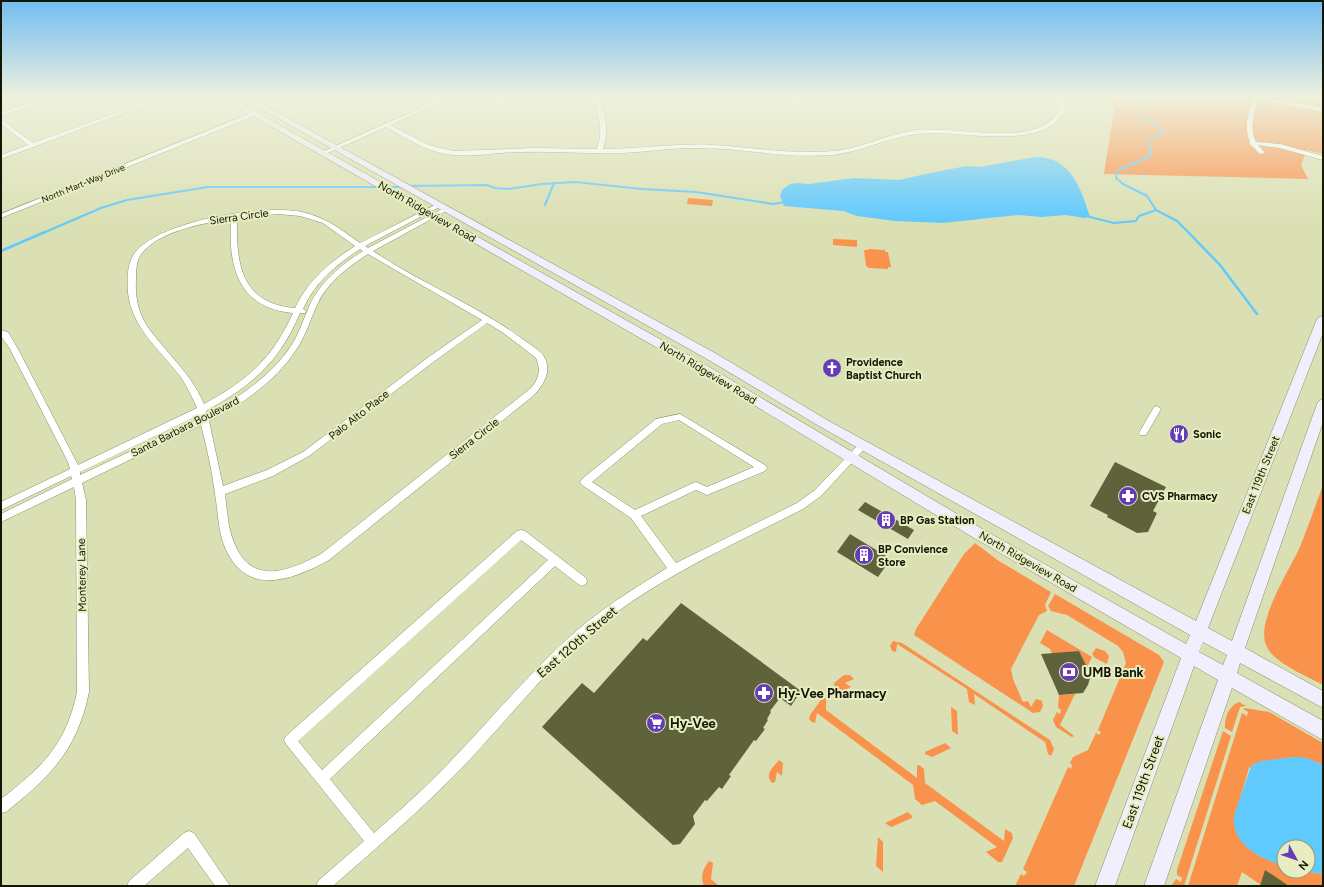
<svg xmlns="http://www.w3.org/2000/svg" width="1324" height="887" viewBox="0 0 1324 887" font-family="Figtree,sans-serif">
<style>
.green{fill:#f9924a}
.water{fill:#60c9fe}
.lines{fill:none;stroke-linecap:round;stroke-linejoin:round}
.stream-far1{stroke:#60c9fe;stroke-width:2}
.stream{stroke:#60c9fe;stroke-width:2.5}
.building{fill:#5f633c}
.street-casing{stroke:#8a8e66;stroke-width:1}
.secondary-casing{stroke:#8a8e66;stroke-width:1}
.street{fill:#fff;fill-rule:evenodd}
.secondary{fill:#f1eefd;fill-rule:evenodd}
.labels{text-anchor:middle;dominant-baseline:central;stroke-width:4;stroke-linejoin:round;paint-order:stroke}
.far-street-label{font-size:9px;fill:#141606;stroke:#e8edc1}
.street-label{font-size:11px;fill:#141606;stroke:#e8edc1}
.poi-label{font-size:11px;font-weight:bold;fill:#141606;stroke:#e8edc1;text-anchor:start}
.near-street-label{font-size:13px;fill:#141606;stroke:#e8edc1}
.near-poi-label{font-size:13px;font-weight:bold;fill:#141606;stroke:#e8edc1;text-anchor:start}
</style>
<rect width="100%" height="100%" fill="#dbe0b4"/>
<g class="green">
<path d="M1108,97H1323V154L1307,150L1301,165L1308,179L1104,174L1114,110Z"/>
<path d="M688,198L713,200L712,206L687,204Z"/>
<path d="M833,239L857,240V247L833,245Z"/>
<path d="M868,249L885,250V252H888L891,267H888V269L869,268L866,266L864,250H868Z"/>
<path d="M1323,485V685C1307,676 1273,663 1266,645C1256,621 1289,571 1299,549C1308,528 1315,506 1323,485Z"/>
<path d="M975,543L999,561L1051,592L1045,605L1047,611L1039,615L1011,669L1013,679L1023,702L1028,701L1031,707L1036,699L1042,701L1043,706L1040,712L1033,713L914,635L916,629L964,554Z"/>
<path d="M1055,594L1159,655L1164,662L1074,886H1015L1021,874L1024,876L1027,872L1023,869L1068,767L1071,769L1072,765L1070,763L1073,757L1088,750L1096,733L1099,735L1101,732L1098,730L1126,663L1123,652L1118,646L1067,615L1051,611L1048,606Z"/>
<path d="M1047,630L1092,657L1087,667L1079,651L1052,654L1050,649L1040,643Z"/>
<path d="M893,641L902,643L1050,740L1054,749L1051,756L1048,754L1045,742L974,694L975,705L969,702L967,689L897,644L896,652L892,651L890,646Z"/>
<path d="M1096,648L1105,651L1109,656L1107,664L1095,658L1092,654Z"/>
<path d="M844,675H850L854,679L845,683L851,687L840,692L835,688L834,683Z"/>
<path d="M1075,694L1060,725L1074,736L1072,737L1056,727L1053,720L1057,712L1060,714L1061,710L1058,708L1059,695Z"/>
<path d="M823,697L826,699V710L917,778V766L919,765L924,769L925,783L1004,841L1005,829L1012,833L1013,838L1002,862H998L986,852L997,847L935,801L922,805L915,799L913,785L817,713L815,723L812,722L809,719L810,715Z"/>
<path d="M1239,702L1246,706L1240,707L1232,732L1225,728C1224,717 1230,705 1239,702Z"/>
<path d="M951,707L957,711L958,735L952,731Z"/>
<path d="M1245,708L1269,712L1323,743V765C1297,752 1281,759 1254,764L1249,768L1234,819V823C1249,852 1253,855 1284,866V871H1303L1323,874V886L1261,885L1242,872L1237,886H1188L1242,713L1247,716L1248,712L1243,709Z"/>
<path d="M1223,731L1231,736L1184,886H1171L1176,879L1181,882L1182,878L1177,875V870Z"/>
<path d="M945,743L951,748L932,757L925,754V752Z"/>
<path d="M779,760L783,763L782,776L777,772L775,782L772,783C764,775 773,767 779,760Z"/>
<path d="M908,812L912,816V818L891,827L885,823Z"/>
<path d="M878,837L883,842V872L876,866Z"/>
<path d="M709,861L713,863L711,879L719,886H704C700,876 703,869 709,861Z"/>
</g>
<g class="water">
<path d="M1035,157C1070,156 1081,188 1090,217L1084,218L1066,215L1041,217L1019,215L942,223L895,221L857,216L843,211L784,206L780,196L782,190L790,184L797,183L809,184L854,178L899,180L930,173L967,166L980,167Z"/>
<path d="M1295,757L1307,758L1323,765V874L1303,871H1308V847H1284V866C1261,859 1231,845 1234,816L1251,766L1261,761Z"/>
</g>
<g class="lines">
<g class="stream-far1">
<path d="M1148,97V100L1140,110L1142,117L1164,131L1147,142L1151,149L1150,156L1117,171L1116,178L1123,184L1147,196L1156,210L1177,221L1189,233"/>
<path d="M408,186L487,185L495,188L508,189L542,184L575,182L642,189L696,192L773,204L785,202"/>
<path d="M386,187H402"/>
<path d="M545,205L554,183"/>
<path d="M1086,216L1114,223L1136,221L1139,216L1156,210"/>
<path d="M43,233L101,208L127,200L208,187H380"/>
</g>
<g class="stream">
<path d="M1188,232L1220,265L1257,314"/>
<path d="M1,251L45,232"/>
</g>
</g>
<g class="building">
<path d="M1115,462L1166,487L1153,511L1157,513L1148,532L1137,533L1107,517L1108,515L1090,506Z"/>
<path d="M865,502L914,530L908,539L858,510Z"/>
<path d="M850,534L891,559L878,577L837,552Z"/>
<path d="M681,603L801,691L791,706L780,698L770,711L771,712L767,719L768,720L763,728L765,729L756,741L754,740L729,775L731,776L722,789L719,787L707,801L705,800L693,816L695,824L680,844L673,845L542,727L582,683L594,693L643,638L647,641Z"/>
<path d="M1079,651L1091,675L1088,685L1083,693L1059,695L1041,654Z"/>
<path d="M1265,870L1289,886H1260Z"/>
</g>
<g class="lines">
<g class="street-casing">
<g id="street">
<path d="M48,97H55L1,116V112Z"/>
<path d="M160,97H167L1,159V155L28,145L1,124V119L33,143Z"/>
<path d="M293,97H300L267,109L262,108Z"/>
<path d="M445,97H452L390,125L429,145L453,151L534,148L597,149C603,130 600,116 592,97H597C606,115 609,130 603,149C640,149 676,143 712,145C752,147 792,155 833,151C862,149 888,133 917,130C953,127 1013,141 1043,126C1051,122 1056,116 1060,109L1056,97H1060L1066,109C1059,121 1050,129 1037,132C998,143 957,130 917,134C888,137 862,152 832,155C785,159 739,147 692,148C669,148 646,152 622,153C588,154 554,151 520,152C498,152 476,157 454,155C429,153 407,139 386,127L325,154L320,153Z"/>
<path d="M484,97H491L504,104L499,105Z"/>
<path d="M686,97H690L693,100L688,101Z"/>
<path d="M794,97H799L793,106H789L788,105Z"/>
<path d="M1254,97H1263L1323,108V112L1258,99C1254,113 1249,128 1256,142L1280,144L1323,156V160L1280,148L1258,145L1265,153L1260,154L1249,143L1250,142C1243,127 1249,111 1254,97Z"/>
<path d="M254,112L257,114L256,115L1,218V214Z"/>
<path d="M439,203L442,205L441,206L365,246L368,248L444,208H448V210L373,251C420,283 475,304 521,338C528,343 538,349 543,355C553,370 544,385 533,396L329,560C290,581 245,598 224,545C218,529 218,511 215,494C212,471 207,448 201,425L82,483L86,500L89,692C77,750 51,776 6,812L1,813V799C42,767 66,745 77,692L76,500L74,487L1,522V514L72,479L71,476L1,510V502L70,469L68,462L10,349L1,336V330L8,332L18,349L78,465L197,408C192,397 187,386 180,376C160,350 132,328 128,293C127,281 127,264 134,254C157,221 264,204 302,212C325,217 342,230 360,243ZM278,214L300,216L323,223L355,246C330,262 308,280 295,308C241,304 236,264 237,218ZM231,219C228,267 238,308 293,313C272,359 248,380 204,404C191,373 166,353 147,326C138,312 135,296 136,280C136,272 136,263 140,256C156,231 204,223 231,219ZM360,249L363,251C341,265 319,283 309,307C303,320 299,334 291,346C271,376 239,398 207,414L206,411C252,385 279,363 300,313H305L306,311L303,309C315,282 336,265 360,249ZM368,254L482,320L430,356L303,452L267,470L223,486L209,421C242,404 275,382 296,350C306,336 310,319 318,303C328,282 349,266 368,254ZM487,323L502,332L536,358C541,369 539,379 531,388L321,554C291,570 253,587 235,545C228,530 227,510 225,494L273,476L309,456L436,360ZM199,415L200,418L195,421L80,475V472Z"/>
<path d="M1157,406L1161,409L1146,435H1140L1139,433L1140,431L1154,407Z"/>
<path d="M680,414L765,465L767,468L765,471L707,495L696,490L641,516L676,563L797,503L815,490L861,442H867L869,444L821,496L803,509C732,545 657,578 595,629C542,673 501,728 453,777C415,815 374,850 333,886H316L318,881L364,841L286,744L284,740L286,736L517,531L521,530L525,531L586,578L587,581L586,584L582,586L578,584L555,566L330,779L374,833C398,812 423,790 445,767C492,719 535,665 587,622C612,602 640,585 667,568L631,518L582,485L580,482L582,479L656,419ZM679,420L754,467L707,487L696,482L693,483L635,510L592,482L662,424ZM521,540L548,560L322,770L298,741Z"/>
<path d="M189,831L194,833L230,886H215L188,848L144,886H127L129,881L184,833Z"/>
</g>
</g>
<g class="secondary-casing">
<path id="secondary" d="M220,97H229L704,364L984,530L1186,644L1190,635L819,426L707,359L240,97H249L715,353L827,420L1196,621L1317,319L1323,315V333L1208,628L1232,641L1317,404L1319,401L1323,399V422L1245,648L1323,691V708L1240,663L1237,673L1323,721V740L1232,688L1164,886H1144L1218,680L1194,666L1115,886H1095L1181,658L974,538L696,370ZM1203,642L1227,655L1223,665L1199,652Z"/>
</g>
<use href="#street" class="street"/>
<use href="#secondary" class="secondary"/>
</g>
<linearGradient id="sky" x2="0" y2="1"><stop stop-color="#71bcf1"/><stop offset="0.44" stop-color="#eff1dd"/><stop offset="1" stop-color="#eff1dd" stop-opacity="0"/></linearGradient>
<rect width="1324" height="221" fill="url(#sky)"/>
<defs>
<g id="church-disc" transform="scale(1)"><circle r="9.5" fill="#643db6" stroke="#e8edc1"/><path d="M-1.2-6h2.4v3.5h3.3v2.4h-3.3V6h-2.4V-.1h-3.3v-2.4h3.3Z" fill="#fff"/></g>
<g id="restaurant-disc" transform="scale(1)"><circle r="9.5" fill="#643db6" stroke="#e8edc1"/><path d="M-5-6h1v4h1v-4h1v4h1v-4h1v5L-1.5 .5V6h-2V.5L-5-1ZM5-6V6H3V1.5H1.5Q1.5-4 5-6Z" fill="#fff"/></g>
<g id="pharmacy-disc" transform="scale(1)"><circle r="9.5" fill="#643db6" stroke="#e8edc1"/><path d="M-2-6h4v4h4v4h-4v4h-4v-4h-4v-4h4Z" fill="#fff"/></g>
<g id="building-disc" transform="scale(1)"><circle r="9.5" fill="#643db6" stroke="#e8edc1"/><path d="M-4-6H4V6H1V3H-1V6H-4ZM-2.5-4.3h1.7v1.8h-1.7ZM.8-4.3h1.7v1.8H.8ZM-2.5-1h1.7V.8h-1.7ZM.8-1h1.7V.8H.8Z" fill="#fff"/></g>
<g id="bank-disc" transform="scale(1)"><circle r="9.5" fill="#643db6" stroke="#e8edc1"/><path d="M-6-4H6V4H-6ZM0-2.3a2.3 2.3 0 1 0 0 4.6a2.3 2.3 0 1 0 0-4.6Z" fill="#fff"/></g>
<g id="supermarket-disc" transform="scale(1)"><circle r="9.5" fill="#643db6" stroke="#e8edc1"/><path d="M-6-5.5h2.5l.6 2H6L4.5 2H-2.5L-4.4-4H-6ZM-1.5 3.2a1.3 1.3 0 1 0 .1 0ZM3 3.2a1.3 1.3 0 1 0 .1 0Z" fill="#fff"/></g>
</defs>
<g fill-rule="evenodd">
<use href="#church-disc" x="832" y="368"/>
<use href="#restaurant-disc" x="1179" y="434"/>
<use href="#pharmacy-disc" x="1128" y="496"/>
<use href="#building-disc" x="886" y="520"/>
<use href="#building-disc" x="864" y="555"/>
<use href="#bank-disc" x="1069" y="672"/>
<use href="#pharmacy-disc" x="764" y="693"/>
<use href="#supermarket-disc" x="656" y="723"/>
</g>
<g class="labels">
<g class="far-street-label">
<text transform="translate(83 183) rotate(-22)">North Mart-Way Drive</text>
</g>
<g class="street-label">
<text transform="translate(427 212) rotate(30)">North Ridgeview Road</text>
<text transform="translate(239 217) rotate(-8)">Sierra Circle</text>
<text transform="translate(708 373) rotate(31)">North Ridgeview Road</text>
<text transform="translate(359 415) rotate(-38)">Palo Alto Place</text>
<text transform="translate(185 427) rotate(-27)">Santa Barbara Boulevard</text>
<text transform="translate(474 439) rotate(-38)">Sierra Circle</text>
<text transform="translate(1261 475) rotate(-68)">East 119th Street</text>
<text transform="translate(1028 562) rotate(30)">North Ridgeview Road</text>
<text transform="translate(82 575) rotate(-91)">Monterey Lane</text>
</g>
<g class="poi-label">
<text x="846" y="362">Providence<tspan x="846" dy="13">Baptist Church</tspan></text>
<text x="1193" y="434">Sonic</text>
<text x="1142" y="496">CVS Pharmacy</text>
<text x="900" y="520">BP Gas Station</text>
<text x="878" y="549">BP Convience<tspan x="878" dy="13">Store</tspan></text>
</g>
<g class="near-street-label">
<text transform="translate(577 642) rotate(-41)">East 120th Street</text>
<text transform="translate(1143 782) rotate(-70)">East 119th Street</text>
</g>
<g class="near-poi-label">
<text x="1083" y="672">UMB Bank</text>
<text x="778" y="693">Hy-Vee Pharmacy</text>
<text x="670" y="723">Hy-Vee</text>
</g>
</g>
<rect width="1324" height="887" fill="none" stroke="#141606" stroke-width="4"/>
<g transform="translate(1296 859) rotate(130)"><circle r="19" fill="#e8edc1" stroke="#939776"/>
<path d="M0-3L7 15L0 10L-7 15Z" fill="#643db6"/>
<text y="-6" font-size="11" font-weight="bold" text-anchor="middle" fill="#141606">N</text>
</g>
</svg>
